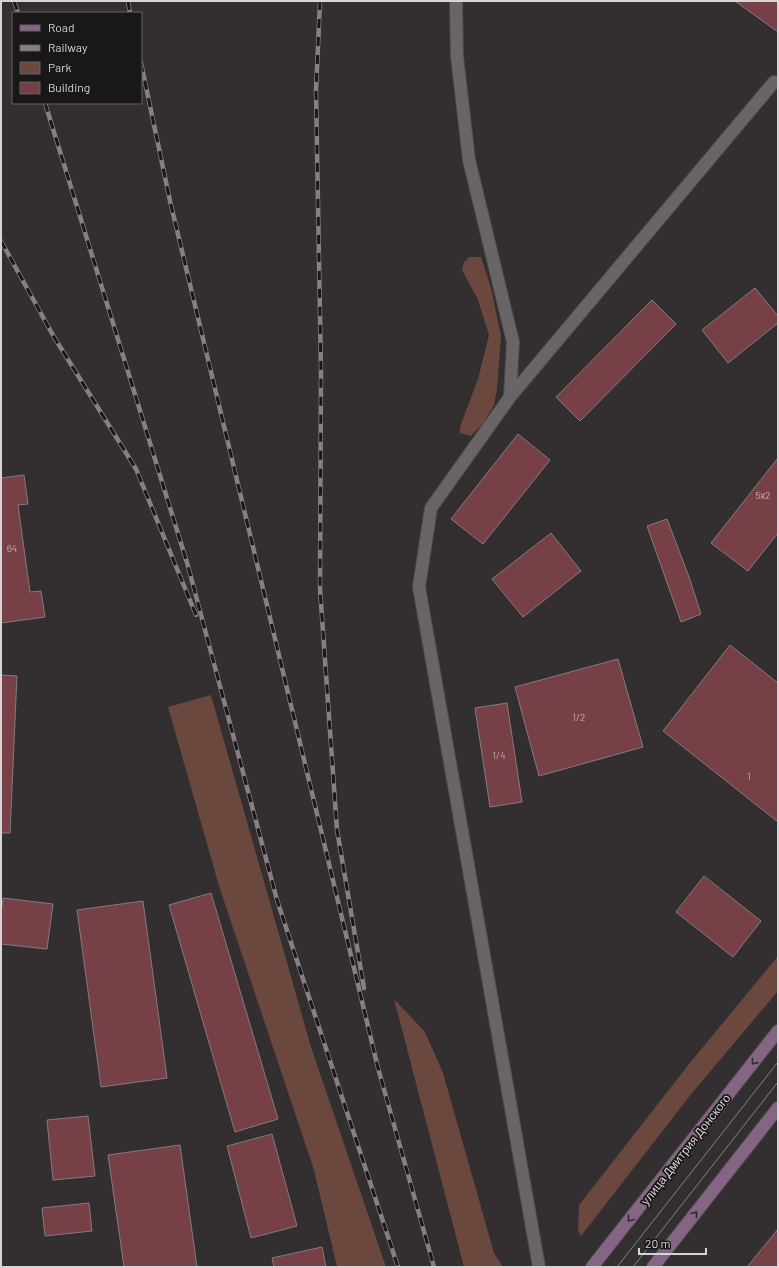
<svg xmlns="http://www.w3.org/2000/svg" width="779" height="1268" viewBox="0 0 779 1268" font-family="Barlow,sans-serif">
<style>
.green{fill:#6b483d}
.building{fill:#774046;stroke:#827c7c}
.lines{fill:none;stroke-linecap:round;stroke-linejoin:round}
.lane-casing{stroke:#4f4b4d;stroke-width:14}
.secondary-casing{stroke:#4f4b4d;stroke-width:14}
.lane{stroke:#696466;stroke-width:12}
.secondary{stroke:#846584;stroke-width:12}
.tram{stroke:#858182;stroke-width:1}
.rail-casing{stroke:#858182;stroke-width:4.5}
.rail{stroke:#191718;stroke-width:3;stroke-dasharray:9;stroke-linecap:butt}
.oneway{stroke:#342a33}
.labels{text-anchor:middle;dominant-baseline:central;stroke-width:3.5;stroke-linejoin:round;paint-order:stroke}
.number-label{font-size:10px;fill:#bfafb1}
.street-label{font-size:12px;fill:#d7d4d5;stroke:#191718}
</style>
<rect width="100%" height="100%" fill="#332e30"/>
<g class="green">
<path d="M469,257H481L491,288L501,336L497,389L494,405L484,422L471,436L460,433V427L478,379L489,335L478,300L462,270L464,262Z"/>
<path d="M211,695L311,1047L386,1267H337L314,1170L219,886L168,707Z"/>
<path d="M778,956V991L692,1093L581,1236L578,1231L579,1205L689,1064Z"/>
<path d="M394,999L425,1032L443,1073L494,1253L503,1267H464Z"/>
</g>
<g class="building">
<path d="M735,1H778V32Z"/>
<path d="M755,288L778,316V323L728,363L702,330Z"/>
<path d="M652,300L676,324L580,421L556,397Z"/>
<path d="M518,434L550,460L483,544L451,519Z"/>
<path d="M778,458V533L748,571L711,543Z"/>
<path d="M24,475L28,504L18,505L30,592L41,591L45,617L1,623V478Z"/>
<path d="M667,519L689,577L701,614L681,622L647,526Z"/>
<path d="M551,533L581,571L523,617L492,579Z"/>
<path d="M730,645L778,683V822L663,731Z"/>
<path d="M618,659L643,747L539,776L515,687Z"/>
<path d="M1,675L17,676L10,833H1Z"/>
<path d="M507,703L522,802L490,807L475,708Z"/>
<path d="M704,876L761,921L733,957L676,912Z"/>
<path d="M211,893L278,1119L235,1132L169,905Z"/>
<path d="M3,898L53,904L47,949L1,944V914Z"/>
<path d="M143,901L167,1078L101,1087L77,910Z"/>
<path d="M88,1116L95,1176L53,1180L47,1120Z"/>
<path d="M272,1134L297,1226L251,1238L227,1146Z"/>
<path d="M180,1145L197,1267H124L108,1155Z"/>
<path d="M89,1203L92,1231L45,1236L42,1208Z"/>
<path d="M778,1229V1267H747Z"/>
<path d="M322,1247L326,1267H274L272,1258Z"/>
</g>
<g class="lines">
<g class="lane-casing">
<g id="lane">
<path d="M456,1L457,56L469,160L513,342L510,397L431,508L419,587L539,1267"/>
<path d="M510,397L774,82"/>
</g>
</g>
<g class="secondary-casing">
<g id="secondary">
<path d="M592,1267L778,1031"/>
<path d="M653,1267L778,1108"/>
</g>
</g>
<use href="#lane" class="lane"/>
<use href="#secondary" class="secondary"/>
<g class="tram">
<path d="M617,1267L778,1062"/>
<path d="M633,1267L778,1082"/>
</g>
<g class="rail-casing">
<g id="rail">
<path d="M14,1L18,13"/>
<path d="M128,1L130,13"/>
<path d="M320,1L316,91L321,371L320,589L337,830L364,988"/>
<path d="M141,63L170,201L378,1068L434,1267"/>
<path d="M45,103L188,566L277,900L398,1267"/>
<path d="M1,241L54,337L136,469L196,615"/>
</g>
</g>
<use href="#rail" class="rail"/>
</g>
<defs><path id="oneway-chevron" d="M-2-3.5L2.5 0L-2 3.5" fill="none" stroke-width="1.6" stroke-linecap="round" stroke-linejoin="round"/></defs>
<g class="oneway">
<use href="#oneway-chevron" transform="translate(754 1062) rotate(128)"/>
<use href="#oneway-chevron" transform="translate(695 1214) rotate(-52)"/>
<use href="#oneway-chevron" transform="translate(630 1219) rotate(128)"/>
</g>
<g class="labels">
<g class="number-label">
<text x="763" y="495">5к2</text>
<text x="12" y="548">64</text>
<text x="579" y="717">1/2</text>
<text x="499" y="755">1/4</text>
<text x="749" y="776">1</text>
</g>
<g class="street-label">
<text transform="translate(685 1149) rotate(-52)">улица Дмитрия Донского</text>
</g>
</g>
<rect width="779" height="1268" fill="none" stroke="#d7d4d5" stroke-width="4"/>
<rect x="12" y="12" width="130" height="92" fill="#191718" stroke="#656364"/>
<rect x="20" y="25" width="20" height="6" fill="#846584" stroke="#656364"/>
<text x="48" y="32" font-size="12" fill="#d7d4d5">Road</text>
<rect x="20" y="45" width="20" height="6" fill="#858182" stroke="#656364"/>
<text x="48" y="52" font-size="12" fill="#d7d4d5">Railway</text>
<rect x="20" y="62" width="20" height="12" fill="#6b483d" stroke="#656364"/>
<text x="48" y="72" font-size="12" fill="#d7d4d5">Park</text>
<rect x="20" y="82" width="20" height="12" fill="#774046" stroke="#656364"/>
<text x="48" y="92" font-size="12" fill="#d7d4d5">Building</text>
<path d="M639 1248v6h67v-6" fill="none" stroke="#d7d4d5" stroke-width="2"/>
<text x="645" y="1248" font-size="12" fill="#d7d4d5" stroke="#191718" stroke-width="3" paint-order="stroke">20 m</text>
</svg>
